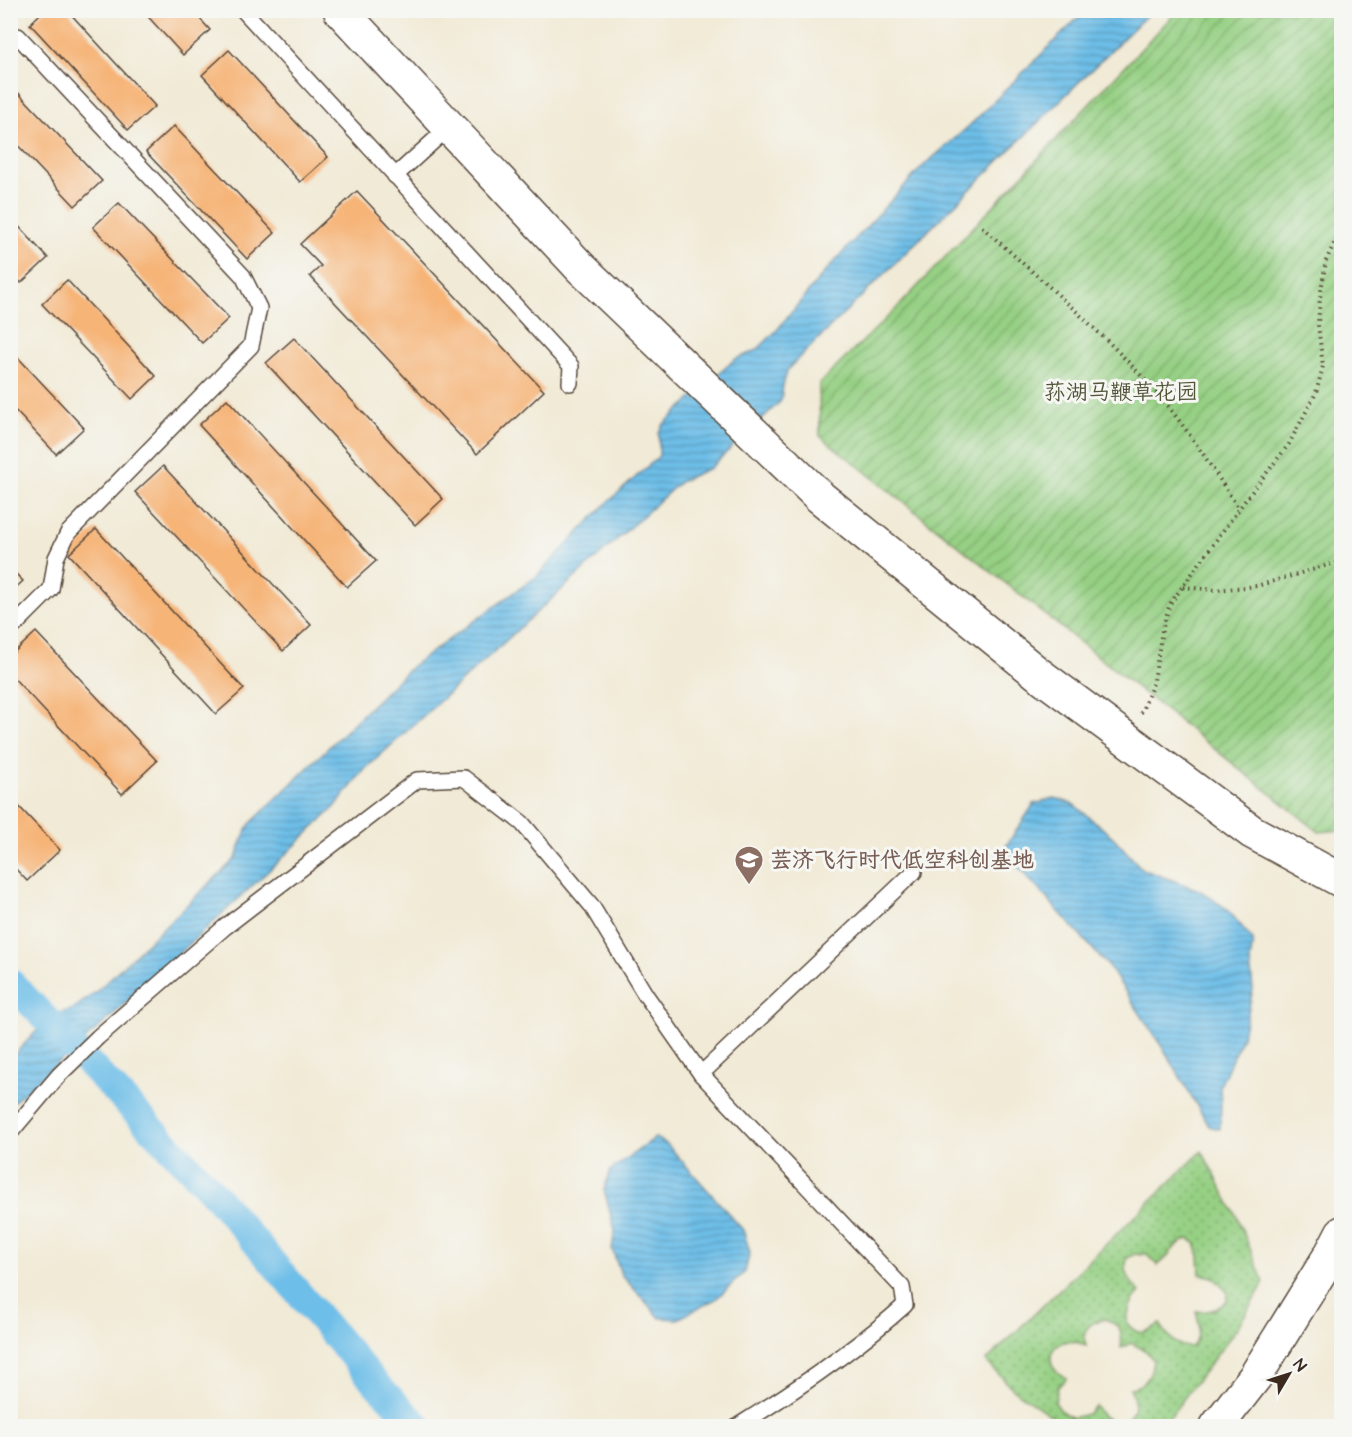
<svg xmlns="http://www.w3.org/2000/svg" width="1352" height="1437" viewBox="0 0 1352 1437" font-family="'Architects Daughter','LXGW WenKai TC',sans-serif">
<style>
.grass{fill:url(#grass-dots);stroke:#687d51;stroke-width:1.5;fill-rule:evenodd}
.garden{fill:url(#garden-furrows);stroke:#687d51;stroke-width:1.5}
.water{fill:url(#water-rules);stroke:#547483;stroke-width:1.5}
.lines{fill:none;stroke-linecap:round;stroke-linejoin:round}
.canal{stroke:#6dbee8;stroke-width:28}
.building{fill:#f6b477}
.lane-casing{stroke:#56473a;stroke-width:18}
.secondary-casing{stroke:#56473a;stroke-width:36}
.path{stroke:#56473a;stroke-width:4;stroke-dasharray:1.5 4.5;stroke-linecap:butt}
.lane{stroke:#fff;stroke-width:15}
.secondary{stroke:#fff;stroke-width:33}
.labels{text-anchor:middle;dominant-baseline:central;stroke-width:6;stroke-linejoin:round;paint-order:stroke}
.park-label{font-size:22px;fill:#525438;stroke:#f6f6f2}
.education-label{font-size:22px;font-weight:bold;fill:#785e54;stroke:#f6f6f2;text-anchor:start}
</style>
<defs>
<pattern id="grass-dots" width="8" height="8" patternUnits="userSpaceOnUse" patternTransform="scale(1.5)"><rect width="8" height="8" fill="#96d084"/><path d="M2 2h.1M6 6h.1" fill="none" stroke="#7ca96b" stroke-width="1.8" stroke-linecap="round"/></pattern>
<pattern id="garden-furrows" width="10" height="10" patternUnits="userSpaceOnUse" patternTransform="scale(1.5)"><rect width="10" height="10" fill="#96d084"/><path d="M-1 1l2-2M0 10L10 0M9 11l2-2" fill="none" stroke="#7ca96b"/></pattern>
<pattern id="water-rules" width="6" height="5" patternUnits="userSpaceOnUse" patternTransform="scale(1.5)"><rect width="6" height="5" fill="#6dbee8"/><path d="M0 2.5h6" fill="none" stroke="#5b9bbb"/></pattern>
</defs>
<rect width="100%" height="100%" fill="#f6f6f2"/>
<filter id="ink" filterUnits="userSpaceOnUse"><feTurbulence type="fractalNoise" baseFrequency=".0167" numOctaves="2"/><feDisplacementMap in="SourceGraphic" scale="12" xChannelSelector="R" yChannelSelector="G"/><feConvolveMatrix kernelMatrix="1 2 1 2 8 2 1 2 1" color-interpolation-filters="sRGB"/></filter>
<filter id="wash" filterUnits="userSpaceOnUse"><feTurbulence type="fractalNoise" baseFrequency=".008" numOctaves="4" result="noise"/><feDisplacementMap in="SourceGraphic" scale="24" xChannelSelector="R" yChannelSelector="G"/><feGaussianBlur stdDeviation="1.35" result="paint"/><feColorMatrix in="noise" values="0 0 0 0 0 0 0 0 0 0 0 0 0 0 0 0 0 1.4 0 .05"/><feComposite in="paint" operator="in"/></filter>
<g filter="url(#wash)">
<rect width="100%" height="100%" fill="#f1ead6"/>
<path class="grass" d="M1202,1151L1237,1217L1264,1283L1237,1328L1163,1426H1069L1063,1424L1014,1390L986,1361ZM1188,1239L1195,1243L1199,1256L1200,1274L1213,1277L1228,1293L1227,1301C1217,1309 1209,1313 1196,1311C1200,1325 1201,1335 1192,1347C1175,1347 1169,1337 1160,1324C1147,1332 1138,1338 1127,1323C1128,1310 1131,1301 1140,1292C1130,1283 1123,1272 1127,1258L1136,1254H1147L1158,1265C1172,1256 1171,1245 1188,1239ZM1105,1319C1121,1325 1123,1332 1121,1348L1131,1343L1146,1351L1153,1360C1151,1376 1146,1386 1130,1388C1145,1419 1113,1436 1095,1406L1087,1414L1072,1418L1061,1411L1055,1402L1058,1387L1067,1378C1036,1364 1054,1329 1086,1346C1081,1329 1090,1322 1105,1319Z"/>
<path class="garden" d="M1177,11H1341V830L1319,832L820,436L819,384L900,305Z"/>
<g class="water">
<path d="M1085,11H1151L788,369L783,385L781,401L710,468L681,481L363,771L335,807L277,863L104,1023L11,1104V1058L53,1014L72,1010L97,991L236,858L246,831L251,823L412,666L537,576L604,506L659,456V432L663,425L734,360L757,350L777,330L823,274L921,168L969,126Z"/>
<path d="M1055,798L1073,804L1113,837L1142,869L1199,890L1227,909L1253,940L1250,962L1253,989L1243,1035L1220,1086L1221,1107L1220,1129L1209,1126L1166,1053L1110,968L1012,860L1006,846L1034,804Z"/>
<path d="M655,1138L667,1144L743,1230L750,1252L745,1272L716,1299L678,1319L660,1318L621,1274L612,1249L615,1230L604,1190L610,1171Z"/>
</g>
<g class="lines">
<path class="canal" d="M10,982L209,1188L377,1385L418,1426"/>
</g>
<g id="blocks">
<g class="building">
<path d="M44,10H67L155,106L128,130L30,24Z"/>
<path d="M142,10H192L210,30L183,55Z"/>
<path d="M229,50L328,157L300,182L202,75Z"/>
<path d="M10,84L102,181L75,206L10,137Z"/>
<path d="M174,126L275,233L247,259L146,152Z"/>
<path d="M357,191L544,391L477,454L310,276L321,266L300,244Z"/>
<path d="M119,203L229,318L202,343L93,227Z"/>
<path d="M10,217L48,258L21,283L10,271Z"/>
<path d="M67,280L156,376L132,399L42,304Z"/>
<path d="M294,338L443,499L415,525L266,363Z"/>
<path d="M10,349L84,428L56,454L10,405Z"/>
<path d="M227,399L376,561L347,587L199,425Z"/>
<path d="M163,466L311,625L283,651L135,492Z"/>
<path d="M96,529L244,689L216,714L69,554Z"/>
<path d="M10,568L23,581L10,593Z"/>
<path d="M36,632L157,761L122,794L10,674V656Z"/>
<path d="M10,797L60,850L27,881L10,863Z"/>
</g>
</g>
</g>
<g filter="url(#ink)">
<use href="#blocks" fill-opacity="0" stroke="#56473a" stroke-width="1.5"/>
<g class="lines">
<g class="lane-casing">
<g id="lane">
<path d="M243,10L571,366L570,383"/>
<path d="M395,176L449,127"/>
<path d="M10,630L51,589L56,558L68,533L251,346L259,308L243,276L18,36"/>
<path d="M701,1074L914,872"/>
<path d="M10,1133L59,1075L98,1037L225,927L417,780L464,778L522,823L591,905L645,994L701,1074L902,1287L905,1305C854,1351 796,1390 738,1426"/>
</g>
</g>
<g class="secondary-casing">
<g id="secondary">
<path d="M340,10L580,267L820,497L1037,673L1252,832L1342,881"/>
<path d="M1217,1426L1255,1377L1331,1254L1342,1233"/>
</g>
</g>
<g class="path">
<path d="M982,227C1039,278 1097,327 1148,383C1183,421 1211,466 1239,509"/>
<path d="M1183,587L1216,590L1257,586L1342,561"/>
<path d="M1141,713L1154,681L1162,630L1170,604L1244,502L1289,444L1316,393L1323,366L1318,325L1320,297L1326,261L1342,226"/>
</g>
<use href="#lane" class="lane"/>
<use href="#secondary" class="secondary"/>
</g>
</g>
<defs>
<g id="school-pin" transform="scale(1.5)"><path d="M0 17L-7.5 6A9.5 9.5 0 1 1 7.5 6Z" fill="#8d6e63" stroke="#f6f6f2"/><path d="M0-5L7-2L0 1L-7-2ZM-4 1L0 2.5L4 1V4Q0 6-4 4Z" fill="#fff"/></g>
</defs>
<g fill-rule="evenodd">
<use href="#school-pin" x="749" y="860"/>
</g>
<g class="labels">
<g class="park-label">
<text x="1121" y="392">荪湖马鞭草花园</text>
</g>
<g class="education-label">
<text x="770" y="860">芸济飞行时代低空科创基地</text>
</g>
</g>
<rect width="1352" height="1437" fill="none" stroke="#f6f6f2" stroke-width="36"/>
<g transform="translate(1289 1374) rotate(51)" stroke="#f6f6f2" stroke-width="4.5" paint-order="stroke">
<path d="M0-4.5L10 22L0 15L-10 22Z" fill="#3b2a1e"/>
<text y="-9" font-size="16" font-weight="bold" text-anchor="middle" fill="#3b2a1e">N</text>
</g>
</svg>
